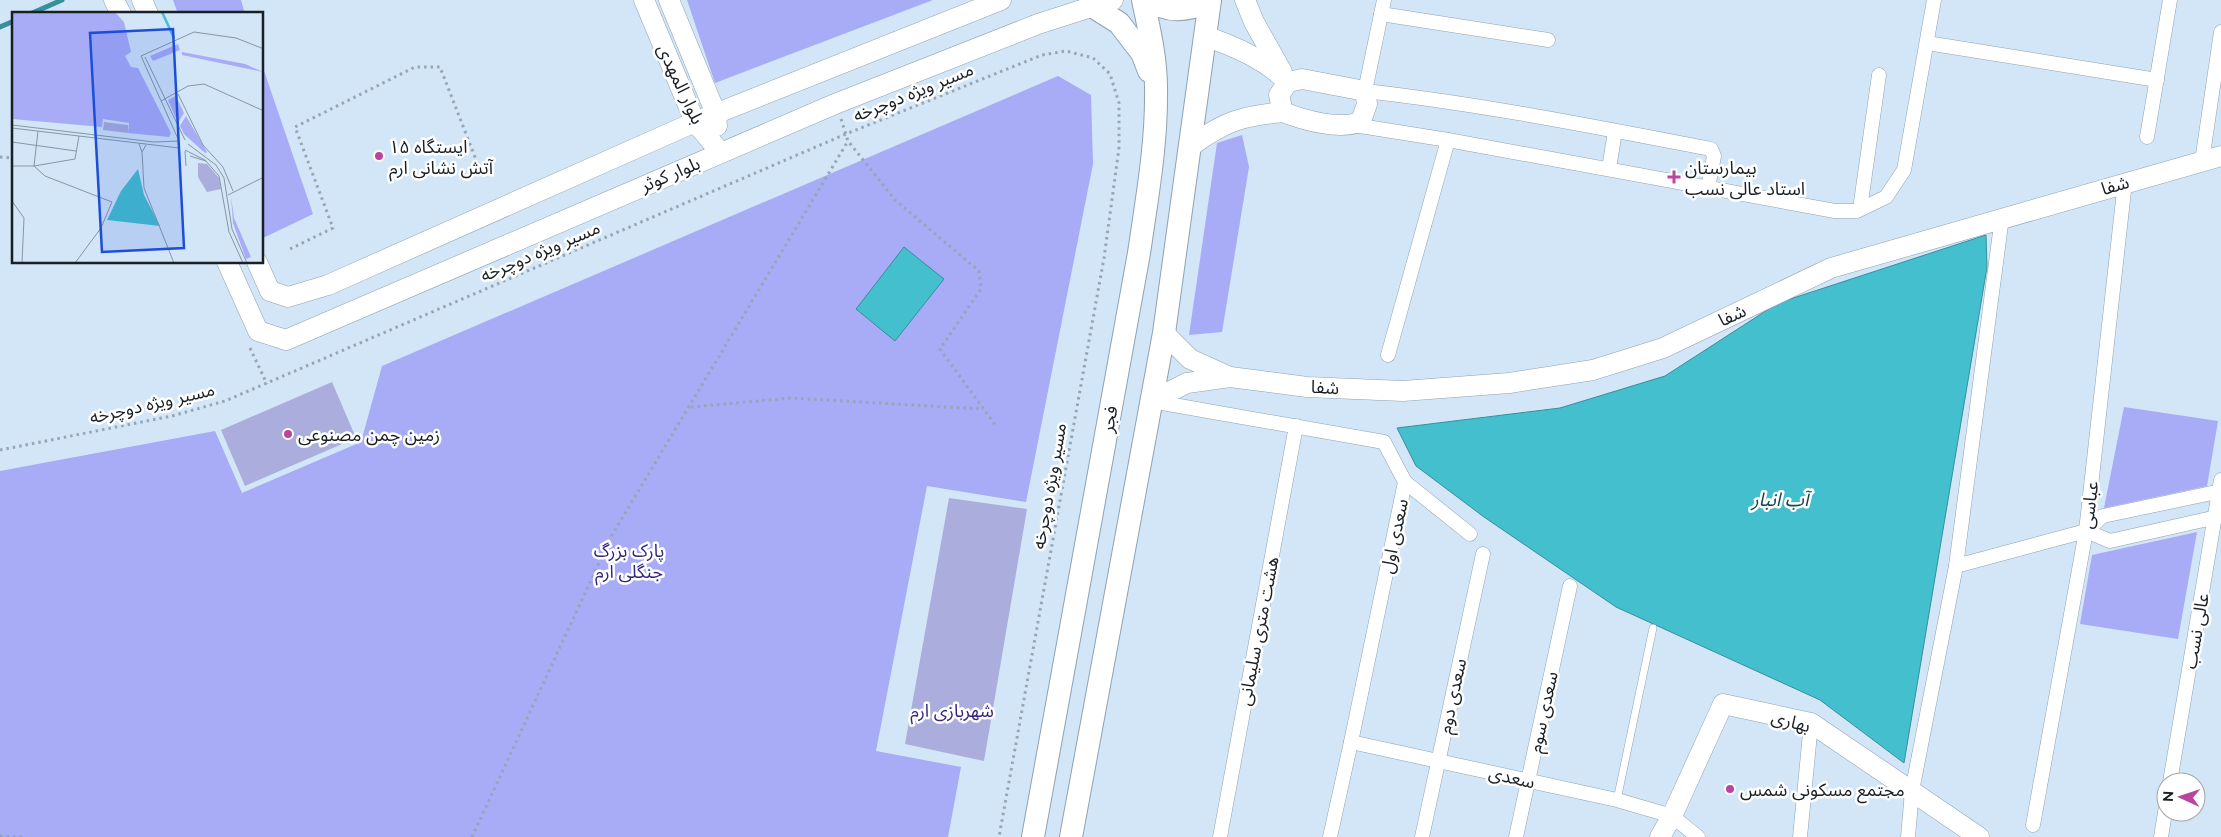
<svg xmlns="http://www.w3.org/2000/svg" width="2221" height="837" viewBox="0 0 2221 837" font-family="Raleway,'Noto Sans Arabic',sans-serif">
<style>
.green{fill:#abaedc}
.forest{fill:#a8abf6}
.water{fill:#44bfcd;stroke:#378f9b}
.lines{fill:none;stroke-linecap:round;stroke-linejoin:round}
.stream{stroke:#378f9b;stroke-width:5}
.lane-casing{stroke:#8fa2b2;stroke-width:8}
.street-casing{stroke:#8fa2b2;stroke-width:15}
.secondary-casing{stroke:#8fa2b2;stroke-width:21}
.primary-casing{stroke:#8fa2b2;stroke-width:24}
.path{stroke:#96a6b3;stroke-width:3;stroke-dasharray:2.5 4;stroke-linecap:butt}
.lane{stroke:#fff;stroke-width:7}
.street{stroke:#fff;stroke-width:14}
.secondary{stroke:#fff;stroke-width:20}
.primary{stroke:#fff;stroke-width:22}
.poi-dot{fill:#ba459c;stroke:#fff;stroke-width:2}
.labels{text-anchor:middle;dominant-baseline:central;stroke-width:5;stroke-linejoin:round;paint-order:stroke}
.street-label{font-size:18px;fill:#181f25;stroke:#fff}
.poi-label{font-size:18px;fill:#181f25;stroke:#fff;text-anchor:start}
.park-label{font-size:18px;fill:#32277c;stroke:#fff}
.water-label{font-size:19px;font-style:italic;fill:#12484e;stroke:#fff}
.inset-river{fill:none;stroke:#44bfcd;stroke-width:2.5}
.inset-road{fill:none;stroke:#8896a3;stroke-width:1}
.view{fill:#1d4ed8;fill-opacity:0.15;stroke:#1d4ed8;stroke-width:2.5}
.inset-edge{fill:none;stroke:#181f25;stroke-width:2.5}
</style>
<rect width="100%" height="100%" fill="#d2e6f7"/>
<g class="green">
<path d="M332,382L356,438L245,486L221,430Z"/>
<path d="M949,498L1027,509L984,761L905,744Z"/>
</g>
<g class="forest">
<path d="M173,0H241L245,14H178Z"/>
<path d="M687,0H933L715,83Z"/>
<path d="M262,65L313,214L263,238L262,236Z"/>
<path d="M1058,76L1091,95L1093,164L1026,502L927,486L876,751L961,767L948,837H0V471L215,431L242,493L361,442L382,366Z"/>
<path d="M1242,135L1249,167L1222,332L1189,335L1217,143Z"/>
<path d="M2124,407L2218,421L2207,486L2104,508Z"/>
<path d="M2197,532L2178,639L2080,624L2092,555Z"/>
</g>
<g class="water">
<path d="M1986,235L1987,267L1904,763L1820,700L1616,607L1484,517L1416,466L1397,428L1560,408L1665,376L1778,303Z"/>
<path d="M904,247L944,279L895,341L856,309Z"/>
</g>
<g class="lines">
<g class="stream">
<path d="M30,14L62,0"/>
<path d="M0,27L14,21"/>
</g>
<g class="lane-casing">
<path id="lane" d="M1617,800L1653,628"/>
</g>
<g class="street-casing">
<g id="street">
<path d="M1384,0L1365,91C1481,104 1596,127 1711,149L1714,156L1708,188"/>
<path d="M1381,14L1548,40"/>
<path d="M1927,43L2157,80"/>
<path d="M1354,125L1448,140L1835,211H1857L1886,197L1904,170L1934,0"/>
<path d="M2147,137L2170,0"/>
<path d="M2202,161L2221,32"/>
<path d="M1609,169L1615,131"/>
<path d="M1860,209L1879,75"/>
<path d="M1388,355L1448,140"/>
<path d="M1151,401L1384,442L1405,482L1351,742L1330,837"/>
<path d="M1405,482L1470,534"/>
<path d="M2086,531L2110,541L2221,516"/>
<path d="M1956,566L2086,531L2103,516L2221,491"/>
<path d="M1351,742L1617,800L1672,816L1698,837"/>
<path d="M2170,782L2221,480"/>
<path d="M2033,825L2086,531L2125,182"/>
<path d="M1220,837L1296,426"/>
<path d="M1422,837L1483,554"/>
<path d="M1516,837L1570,586"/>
<path d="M1800,837L1811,723"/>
<path d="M1908,837L1912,791L1956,566L2002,217"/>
<path d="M2161,837L2166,806"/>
</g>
</g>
<g class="secondary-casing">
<g id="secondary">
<path d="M114,0L121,14"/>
<path d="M142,0L148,14"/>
<path d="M644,0L695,122L721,153"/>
<path d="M669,0L716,114L717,126"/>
<path d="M1245,0L1254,22L1282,72"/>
<path d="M1205,36C1236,47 1264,59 1288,82"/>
<path d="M1302,79L1365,91L1367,104L1361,121C1342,131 1303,120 1283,112L1279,95L1288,82Z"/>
<path d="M1191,146C1225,121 1242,116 1283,112"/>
<path d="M227,262L258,331L286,340L835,104L1038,24L1113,0"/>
<path d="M257,262L270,291"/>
<path d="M270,291L288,297L328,285L695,122L1001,0"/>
<path d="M1230,377L1307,387L1403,391L1509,383L1593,370L1663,348L1831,268L2221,156"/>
<path d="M1151,401L1187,383L1230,377L1190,359L1164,333"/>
<path d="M1660,837L1672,816L1723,704L1811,723L1979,837"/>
</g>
</g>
<g class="primary-casing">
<g id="primary">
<path d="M1149,0C1169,14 1189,11 1210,0"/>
<path d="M1092,6L1119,23L1142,53L1149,71"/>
<path d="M1033,837L1139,253C1147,198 1157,143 1156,88C1156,58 1149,29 1143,0"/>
<path d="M1071,837L1164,333L1210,0"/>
</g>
</g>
<g class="path">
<path d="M841,119L848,141L895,200L979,271L981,289L940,349L996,426"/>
<path d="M0,157L14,158"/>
<path d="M290,249L333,228L295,127L415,67H440L482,175"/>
<path d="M250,348L267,384"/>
<path d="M691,407L791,398L983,409"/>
<path d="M0,450L172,416L225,401L846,134L1042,55L1066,51L1093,58L1110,74L1119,103V148L1104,258L999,837"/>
<path d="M0,836L24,837"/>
<path d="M472,837L612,535L848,141"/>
</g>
<use href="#lane" class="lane"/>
<use href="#street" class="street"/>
<use href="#secondary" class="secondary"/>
<use href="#primary" class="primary"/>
</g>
<g class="poi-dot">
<circle cx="379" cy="156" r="5"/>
<path d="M1671.5 169.5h5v5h5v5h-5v5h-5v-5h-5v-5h5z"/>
<circle cx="288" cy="434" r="5"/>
<circle cx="1730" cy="789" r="5"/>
</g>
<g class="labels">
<g class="street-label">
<text transform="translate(681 84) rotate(65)">بلوار المهدی</text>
<text transform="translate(913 92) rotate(-22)">مسیر ویژه دوچرخه</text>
<text transform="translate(670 174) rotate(-23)">بلوار کوثر</text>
<text transform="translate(2115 185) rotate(-16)">شفا</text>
<text transform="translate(540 251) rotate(-23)">مسیر ویژه دوچرخه</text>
<text transform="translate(1732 315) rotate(-25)">شفا</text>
<text transform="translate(1325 387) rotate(3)">شفا</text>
<text transform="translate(152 403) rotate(-13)">مسیر ویژه دوچرخه</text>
<text transform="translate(1109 419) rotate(-80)">فجر</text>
<text transform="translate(1049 486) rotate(-80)">مسیر ویژه دوچرخه</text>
<text transform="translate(2089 505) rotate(-83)">عباسی</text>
<text transform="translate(1394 536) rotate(-78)">سعدی اول</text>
<text transform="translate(1258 631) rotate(-79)">هشت متری سلیمانی</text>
<text transform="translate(2196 631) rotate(-80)">عالی نسب</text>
<text transform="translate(1452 696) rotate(-78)">سعدی دوم</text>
<text transform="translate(1543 712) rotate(-78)">سعدی سوم</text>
<text transform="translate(1791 721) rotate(15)">بهاری</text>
<text transform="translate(1512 777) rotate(13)">سعدی</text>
</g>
<g class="poi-label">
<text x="389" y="146">ایستگاه ۱۵<tspan x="389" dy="21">آتش نشانی ارم</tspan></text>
<text x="1685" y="167">بیمارستان<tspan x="1685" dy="21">استاد عالی نسب</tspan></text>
<text x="298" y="434">زمین چمن مصنوعی</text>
<text x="1740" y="789">مجتمع مسکونی شمس</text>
</g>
<g class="park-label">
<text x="629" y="550">پارک بزرگ<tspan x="629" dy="21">جنگلی ارم</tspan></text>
<text x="952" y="710">شهربازی ارم</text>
</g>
<g class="water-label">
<text x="1780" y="499">آب انبار</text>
</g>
</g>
<g transform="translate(12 12)">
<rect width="251" height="251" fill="#d2e6f7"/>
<path d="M92,110L116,113V121L91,118ZM186,151L195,152L207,166L209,177L195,180L186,165Z" fill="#abaedc"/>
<path d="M0,0H103L112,10L119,40L113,44L119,55L126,56L159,121L157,125L116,121L117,111L91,107L90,115L0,107ZM166,32L168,38L141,49L138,44ZM170,40L233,52L251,60L170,43ZM164,84L172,101L166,111L156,88ZM174,104L195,140L193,141L172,122L168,114ZM219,184L222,206L239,245L234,247L221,211Z" fill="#a8abf6"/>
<path d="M126,157L132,183L148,214L95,208L109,179Z" fill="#44bfcd"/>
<path class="inset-river" d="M150,0L162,26"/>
<path class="inset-road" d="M133,45L173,128M166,82L191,133L211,155L221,179M149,89L176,74L192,72L252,99M0,113L142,130L167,129M0,116L167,136M26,119L22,154L33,164L100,190L89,216L63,251M167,129L129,44L182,20L224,26L252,37M0,130L64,139M127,132L130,140L134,133M176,132L204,153L212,166L220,217L235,251M173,138L193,148L207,164L217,220L231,251M173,139L174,154M130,140L132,176L162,251M178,144L194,149M0,154H22L63,147L67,124M216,183L252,165M0,189L12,206L10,251"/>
<path class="view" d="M161,17L172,236L90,240L78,21Z"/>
<rect width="251" height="251" class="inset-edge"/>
</g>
<g transform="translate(2181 797) rotate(273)"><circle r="24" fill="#ffffff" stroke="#a3a5a8"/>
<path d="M0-4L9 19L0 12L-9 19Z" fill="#ba459c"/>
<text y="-8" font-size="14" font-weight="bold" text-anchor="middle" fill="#181f25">N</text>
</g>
</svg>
